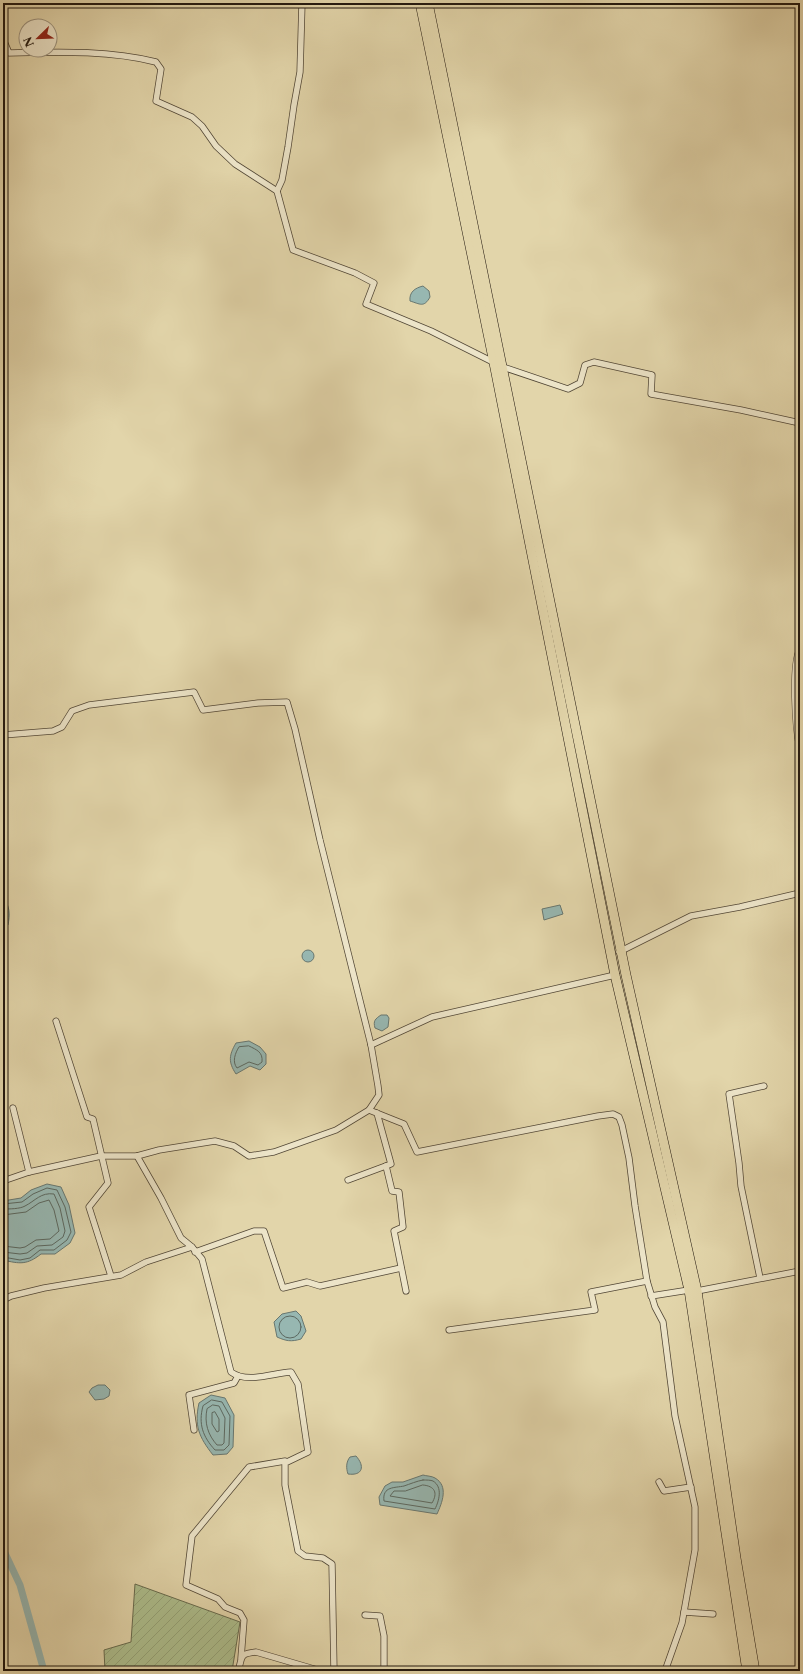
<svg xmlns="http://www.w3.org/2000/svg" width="803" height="1674" viewBox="0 0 803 1674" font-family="'Libre Caslon Text',serif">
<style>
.garden{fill:url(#garden-furrows);stroke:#686b4e}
.water{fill:#97b7b1;stroke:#687770}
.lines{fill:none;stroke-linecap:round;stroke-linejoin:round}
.shore{stroke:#5c6860;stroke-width:1}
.canal{stroke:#97b7b1;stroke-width:7}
.minor-casing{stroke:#524736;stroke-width:7}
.tertiary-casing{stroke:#524736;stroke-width:8}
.primary-casing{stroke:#22180f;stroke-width:10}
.minor{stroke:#ece4c8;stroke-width:5.5}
.tertiary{stroke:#ece4c8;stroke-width:7}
.primary{stroke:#e2d5aa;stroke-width:9}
</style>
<defs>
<pattern id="garden-furrows" width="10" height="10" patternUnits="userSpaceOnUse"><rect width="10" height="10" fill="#adbe8d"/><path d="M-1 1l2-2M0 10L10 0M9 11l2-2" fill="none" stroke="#95a378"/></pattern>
</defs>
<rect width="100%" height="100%" fill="#e2d5aa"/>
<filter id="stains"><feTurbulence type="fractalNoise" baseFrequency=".005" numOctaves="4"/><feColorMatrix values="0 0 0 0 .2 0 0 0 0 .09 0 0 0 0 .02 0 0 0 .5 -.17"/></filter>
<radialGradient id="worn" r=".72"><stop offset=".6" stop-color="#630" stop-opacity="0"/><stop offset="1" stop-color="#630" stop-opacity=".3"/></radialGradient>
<path class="garden" d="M135,1584L240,1622L232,1671H105L104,1650L131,1642Z"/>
<g class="water">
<path d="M423,286L429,291L430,297C424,308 420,304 410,301C409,292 415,288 423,286Z"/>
<path d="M3,898C10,905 10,915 8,925L3,927Z"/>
<path d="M560,905L563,914L544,920L542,909Z"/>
<circle cx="308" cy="956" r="6"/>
<path d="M381,1015H387L389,1018L388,1027L382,1031L375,1028C373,1021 375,1019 381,1015Z"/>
<path d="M249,1041L260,1047L266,1054V1064L260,1070L250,1066L236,1074C228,1062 229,1055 236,1043Z"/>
<path d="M47,1184L61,1187L69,1205L75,1233L70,1243L55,1254H41C27,1265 20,1264 3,1260V1201L21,1198L31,1190Z"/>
<path d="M296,1311L301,1316L306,1331L301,1339C291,1342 286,1341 277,1337L274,1322L282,1314Z"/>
<path d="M98,1385H105L110,1390L109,1396L104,1399L95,1400L89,1392L92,1388Z"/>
<path d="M211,1395L225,1398L234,1415L233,1447L227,1454L213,1455C199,1437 194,1426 199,1403Z"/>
<path d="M356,1456C365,1466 363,1476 348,1474C346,1468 346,1462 350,1457Z"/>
<path d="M423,1475C426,1476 432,1476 435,1478C449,1486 442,1503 437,1514L380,1505L379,1497L385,1486L392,1482H403Z"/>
</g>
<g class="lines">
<g class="shore">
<path d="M249,1046C257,1050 263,1052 262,1062L258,1065L249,1062L237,1068C232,1062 235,1053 239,1047Z"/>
<path d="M3,1204L22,1202L33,1194L47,1188L57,1190L65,1207L71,1232L67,1240L54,1250H40L30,1258L20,1260L3,1257"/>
<path d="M3,1209C9,1209 20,1209 25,1206C35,1201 41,1192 54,1194L60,1208L65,1231L63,1237L52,1245L37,1246L27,1253L20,1254L3,1252"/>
<path d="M3,1215L26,1212L39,1203L49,1200L54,1210L59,1231L50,1239L36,1240L25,1247L20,1248L3,1246"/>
<circle cx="290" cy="1327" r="11"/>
<path d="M212,1400L222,1402L230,1416L229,1445L224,1450H215C203,1437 198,1424 203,1406Z"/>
<path d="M213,1405L219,1406L225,1418L224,1443L222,1445H217C208,1435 204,1423 207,1409Z"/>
<path d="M215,1412L219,1419V1431L217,1432L212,1424V1413Z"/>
<path d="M423,1480C426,1480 431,1480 433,1481C443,1487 439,1501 435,1509L384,1501C382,1486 395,1488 404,1486C410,1484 417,1481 423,1480Z"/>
<path d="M423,1485C435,1486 438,1493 432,1503L390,1496L394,1491H405Z"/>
</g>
<path class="canal" d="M3,1549L20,1585L44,1671"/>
<g class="minor-casing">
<g id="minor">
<path d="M3,39L9,53C58,52 108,50 156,62L161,69L156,101L192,117L202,126L216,146L235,164L277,191L293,250L355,273L374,283L366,304L431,331L503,367L568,389L580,383L585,365L594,362L652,375L651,394L741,410L800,423"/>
<path d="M277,191L282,180L288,147L294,105L300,72L302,3"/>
<path d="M3,735L53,731L62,727L72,711L89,705L194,692L203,710L258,703L287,702L295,729L320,840L371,1045L378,1086L379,1095L369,1110L336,1130L274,1152L249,1156L234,1146L215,1141L159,1150L137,1156H101L29,1172L3,1181"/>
<path d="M619,952L691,916L740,907L800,893"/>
<path d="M56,1021L87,1117L93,1119L108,1183L89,1207L111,1276"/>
<path d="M371,1045L432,1017L615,975"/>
<path d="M13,1108L29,1172"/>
<path d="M369,1110L404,1124L417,1152L598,1116L613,1114L619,1117L622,1125L629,1158L635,1206L647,1281L655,1307L663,1322L675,1416L695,1507V1550L682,1623L665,1671"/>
<path d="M137,1156L161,1198L181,1238L192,1247L202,1259L231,1372C247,1384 273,1373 291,1372L298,1384L308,1452L285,1463V1485L298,1551L305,1556L323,1558L332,1564L334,1671"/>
<path d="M386,1166L392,1191L399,1192L403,1227L394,1231L406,1291"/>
<path d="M348,1180L391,1164L377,1113"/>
<path d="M195,1252L254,1231H264L283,1288L307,1282L320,1286L401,1268"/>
<path d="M760,1278L741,1186L739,1163L729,1094L764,1086"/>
<path d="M651,1296L689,1290L697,1291L800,1271"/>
<path d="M3,1300L11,1296L44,1288L121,1275L146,1262L192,1247"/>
<path d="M449,1330L595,1310L591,1292L647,1281"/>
<path d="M194,1430L189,1395L234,1383L238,1376"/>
<path d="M659,1482L664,1491L691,1487"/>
<path d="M684,1612L713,1614"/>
<path d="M365,1615L380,1616L384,1636V1671"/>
<path d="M241,1658L244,1620L240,1613L225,1607L218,1599L186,1585L192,1536L249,1467L285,1461"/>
<path d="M238,1671C243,1657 238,1654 256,1652L321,1671"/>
</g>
</g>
<g class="tertiary-casing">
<path id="tertiary" d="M800,650C792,667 796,728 800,747"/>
</g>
<g class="primary-casing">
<g id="primary">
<path d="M420,3L494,363L615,975L689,1290L747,1671"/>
<path d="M428,3L626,975L697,1291L736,1558L755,1671"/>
</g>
</g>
<use href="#minor" class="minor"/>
<use href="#tertiary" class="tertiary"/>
<use href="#primary" class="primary"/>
</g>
<rect width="803" height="1674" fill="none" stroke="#e2d5aa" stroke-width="16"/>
<rect x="4" y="4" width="795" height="1666" fill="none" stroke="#22180f" stroke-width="2"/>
<rect x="8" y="8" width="787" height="1658" fill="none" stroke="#22180f"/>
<g transform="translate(38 38) rotate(247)"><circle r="19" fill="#ece4c8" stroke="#9b927e"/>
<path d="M0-3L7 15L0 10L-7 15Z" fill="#8f2418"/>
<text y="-6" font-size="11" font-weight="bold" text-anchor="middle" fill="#22180f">N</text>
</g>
<rect width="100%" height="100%" filter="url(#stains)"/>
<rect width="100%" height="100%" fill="url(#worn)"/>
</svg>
